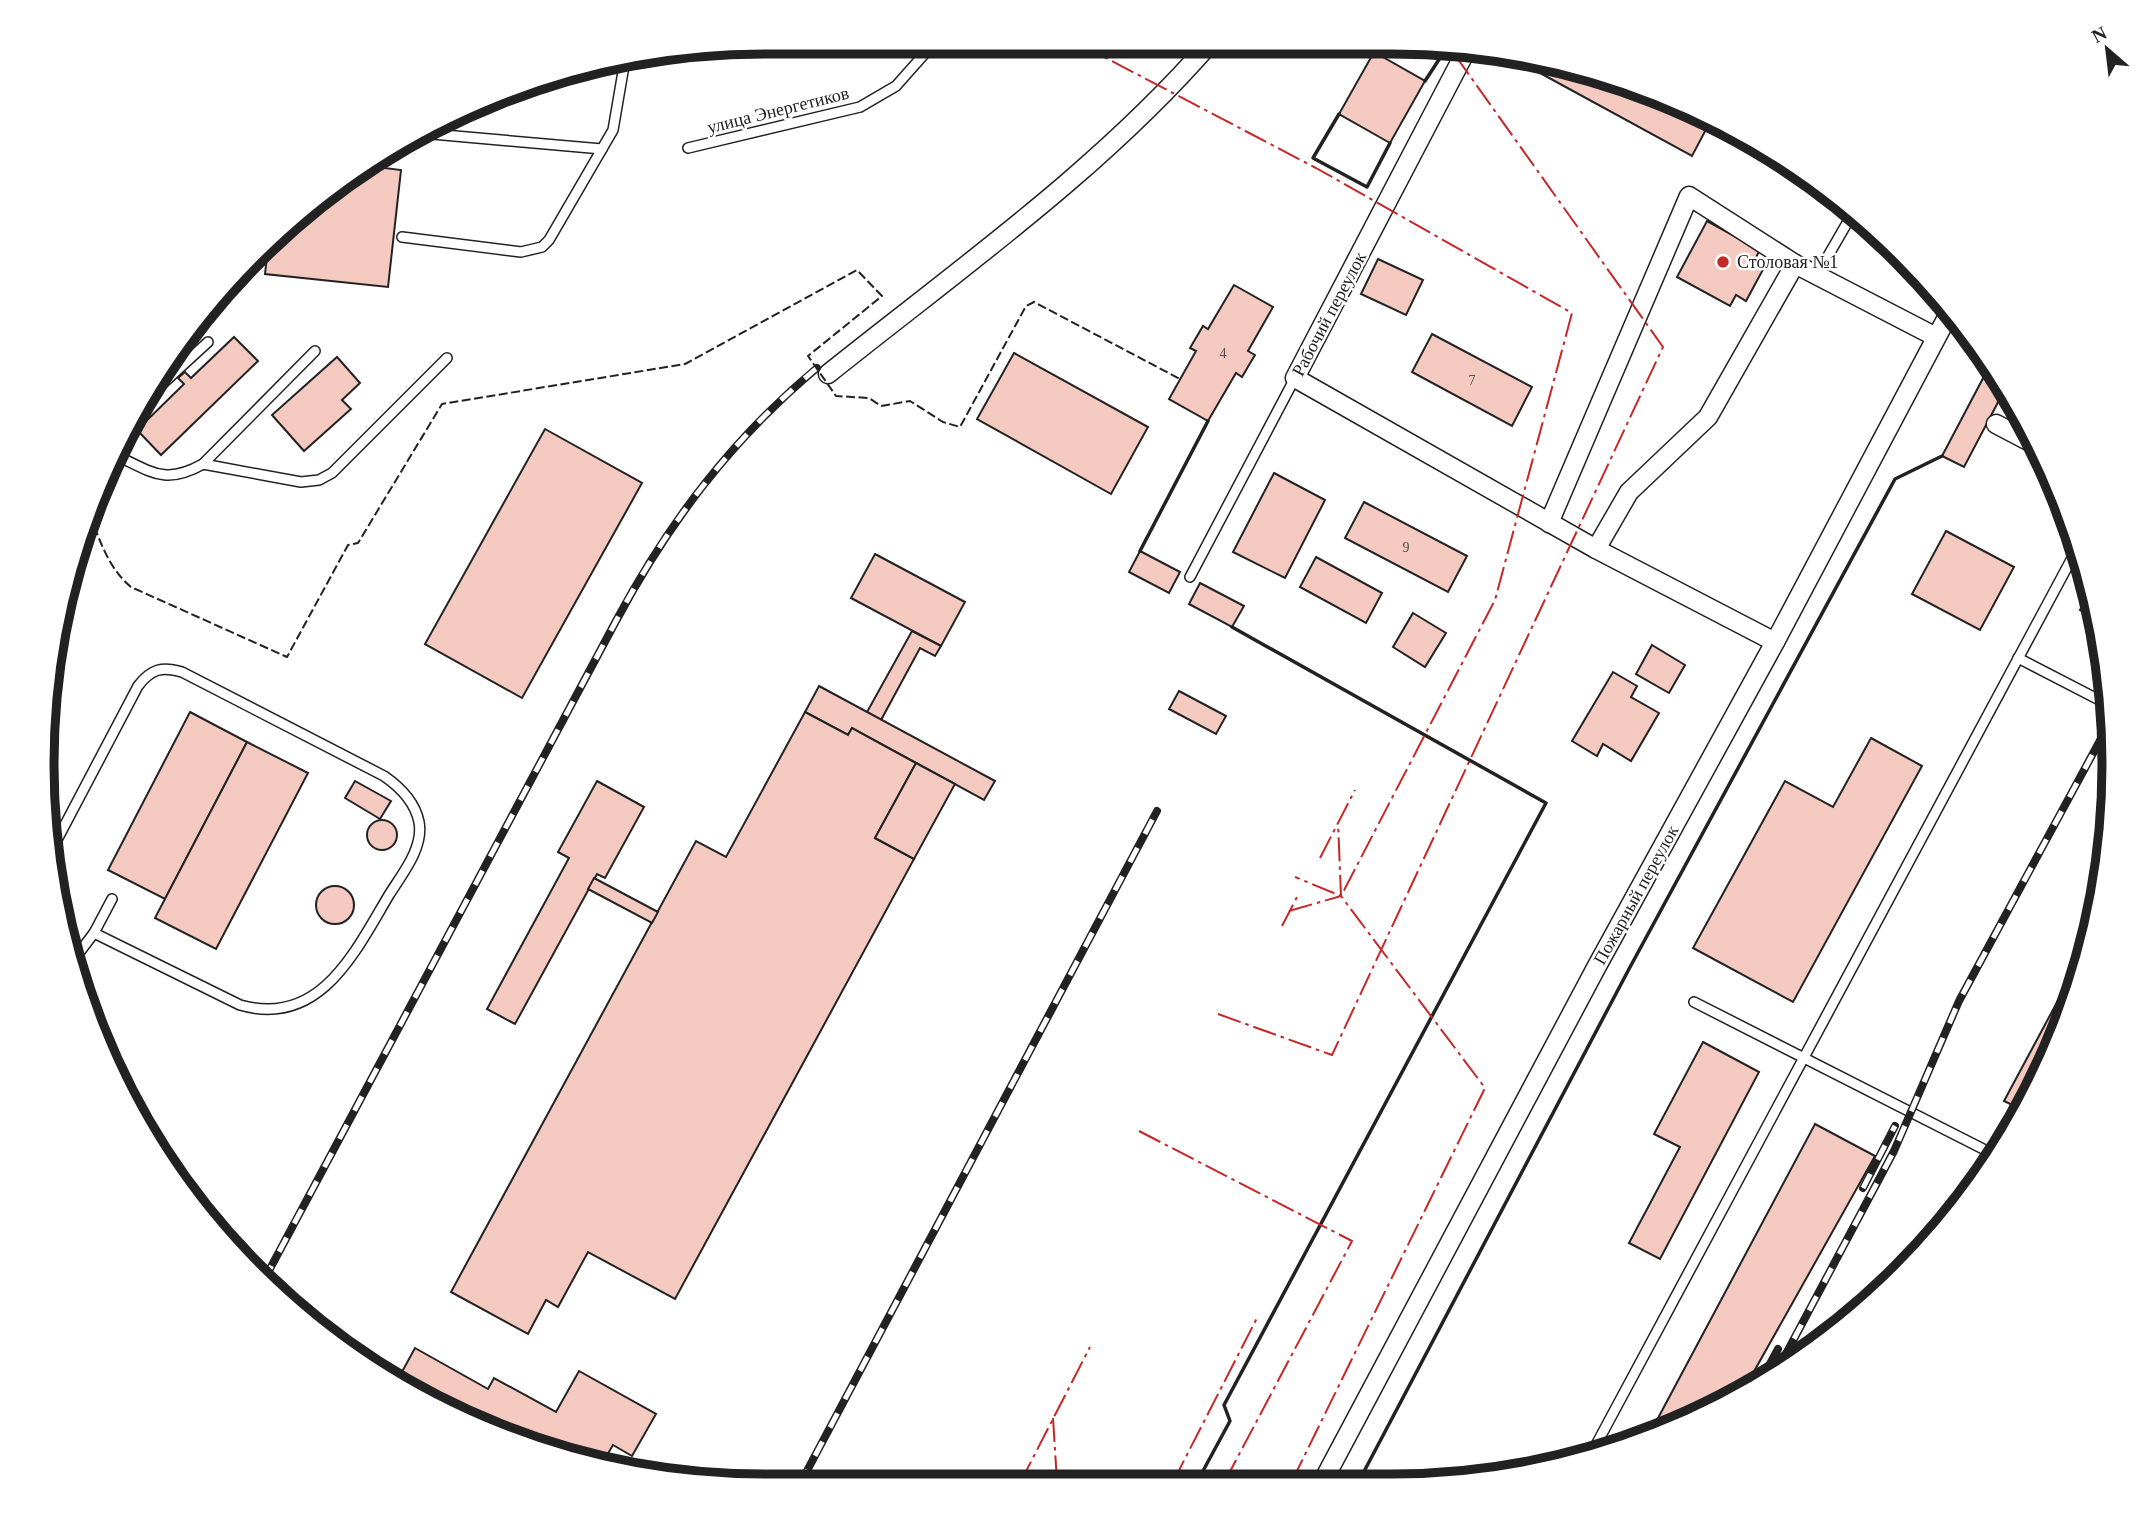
<svg xmlns="http://www.w3.org/2000/svg" width="2156" height="1528" viewBox="0 0 2156 1528" font-family="Georgia,serif">
<style>
.building{fill:#f3c9c0;stroke:#222;stroke-width:2}
.lines{fill:none;stroke-linecap:round;stroke-linejoin:round}
.service-casing{stroke:#222;stroke-width:12}
.minor-casing{stroke:#222;stroke-width:21}
.service{stroke:#fff;stroke-width:9}
.minor{stroke:#fff;stroke-width:18}
.rail-casing{stroke:#222;stroke-width:8}
.rail{stroke:#fff;stroke-width:5;stroke-dasharray:16;stroke-linecap:butt}
.fence{stroke:#222;stroke-width:2;stroke-dasharray:9 3.5;stroke-linecap:butt}
.wall{stroke:#222;stroke-width:3.5}
.power{stroke:#c62828;stroke-width:2;stroke-dasharray:24 5 3.5 5;stroke-linecap:butt}
.poi-dot{fill:#c62828;stroke:#fff;stroke-width:2.5}
.labels{text-anchor:middle;dominant-baseline:central;stroke-width:5;stroke-linejoin:round;paint-order:stroke}
.number-label{font-size:14px;fill:#564c4a}
.street-label{font-size:18px;fill:#222;stroke:#fff}
.poi-label{font-size:18px;fill:#222;stroke:#fff;text-anchor:start}
.rim{fill:none;stroke:#222;stroke-width:9}
</style>
<rect width="100%" height="100%" fill="#fff"/>
<g class="building">
<path d="M1374,52L1425,81L1390,143L1339,114Z"/>
<path d="M1547,60L1668,97L1711,120L1692,156L1540,73Z"/>
<path d="M361,165L401,170L388,287L265,274L268,247Z"/>
<path d="M1707,221L1760,250L1755,259L1766,264L1746,301L1736,295L1730,306L1677,277Z"/>
<path d="M1869,222L1892,245L1865,231Z"/>
<path d="M1378,259L1423,280L1406,315L1361,294Z"/>
<path d="M1234,285L1273,307L1248,351L1255,355L1249,365L1242,377L1236,373L1208,421L1169,399L1196,351L1190,348L1203,326L1208,329Z"/>
<path d="M1432,334L1532,387L1512,426L1412,372Z"/>
<path d="M234,337L258,361L161,455L137,430L184,384L178,378L185,372L191,378Z"/>
<path d="M1014,353L1148,427L1111,494L977,419Z"/>
<path d="M337,357L360,383L342,400L351,409L304,451L272,415Z"/>
<path d="M1990,365L2006,387L1964,467L1942,456Z"/>
<path d="M545,429L642,483L522,698L425,644Z"/>
<path d="M1274,473L1325,500L1285,578L1233,552Z"/>
<path d="M1364,502L1467,556L1448,592L1345,538Z"/>
<path d="M1946,531L2014,567L1980,630L1912,594Z"/>
<path d="M1140,551L1180,572L1169,593L1129,572Z"/>
<path d="M875,554L965,602L941,646L851,598Z"/>
<path d="M1316,557L1382,593L1366,623L1300,587Z"/>
<path d="M1200,583L1244,606L1232,627L1189,604Z"/>
<path d="M2090,591L2096,618L2080,610Z"/>
<path d="M1413,613L1446,633L1425,667L1393,647Z"/>
<path d="M59,617L65,628V643L60,652L50,659Z"/>
<path d="M912,631L941,646L935,656L920,648L881,720L867,712Z"/>
<path d="M1652,645L1685,665L1669,693L1636,674Z"/>
<path d="M1613,672L1637,686L1631,697L1659,713L1631,761L1603,744L1597,756L1572,741Z"/>
<path d="M819,686L995,781L984,800L852,728L848,735L805,712Z"/>
<path d="M1179,691L1226,716L1216,734L1169,709Z"/>
<path d="M190,712L247,742L165,899L108,870Z"/>
<path d="M805,712L848,735L852,728L916,763L875,838L914,859L675,1299L588,1252L558,1307L546,1300L528,1334L451,1292L696,841L726,857Z"/>
<path d="M1871,738L1922,766L1793,1002L1693,948L1785,781L1833,807Z"/>
<path d="M247,742L308,773L216,949L155,918Z"/>
<path d="M916,763L955,784L914,859L875,838Z"/>
<path d="M355,781L391,801L380,819L345,798Z"/>
<path d="M597,781L644,807L605,878L597,874L515,1024L487,1009L569,858L558,852Z"/>
<circle cx="382" cy="835" r="15"/>
<path d="M594,878L658,912L652,923L588,889Z"/>
<circle cx="335" cy="905" r="19"/>
<path d="M2084,952L2088,954L2039,1084L2023,1110L2004,1101Z"/>
<path d="M1703,1042L1759,1072L1660,1259L1629,1243L1680,1147L1654,1134Z"/>
<path d="M1815,1124L1875,1156L1743,1391L1711,1412L1649,1435Z"/>
<path d="M415,1348L488,1389L494,1378L556,1412L579,1371L656,1414L632,1456L613,1445L601,1465L578,1461L445,1412L422,1397L424,1393L398,1379Z"/>
</g>
<g class="lines">
<g class="service-casing">
<g id="service">
<path d="M421,133L602,149"/>
<path d="M688,148L860,107L896,86L935,42"/>
<path d="M402,237L521,252L542,247L549,240L613,130L625,60"/>
<path d="M1817,275L1854,211"/>
<path d="M147,398L208,342"/>
<path d="M113,454C151,471 164,486 203,464L315,351"/>
<path d="M203,464L301,482L319,480L332,473L447,358"/>
<path d="M1190,577L1295,378"/>
<path d="M2018,658L2109,705"/>
<path d="M48,857L138,686C151,669 162,666 182,672L384,776C400,787 415,802 419,822C424,848 402,874 389,895C355,952 320,1028 240,1005L94,933"/>
<path d="M75,958L94,933L112,899"/>
<path d="M1694,1002L1995,1155"/>
<path d="M1589,1458L2079,545"/>
</g>
</g>
<g class="minor-casing">
<g id="minor">
<path d="M1467,49L1295,378L1596,549L1775,642"/>
<path d="M828,374C959,269 1100,170 1211,42"/>
<path d="M1996,424L2036,445"/>
<path d="M1549,523L1689,196L1795,264L1936,337"/>
<path d="M1596,549L1629,492L1708,417L1795,264"/>
<path d="M1323,1481L1597,966L1775,642L1951,310"/>
</g>
</g>
<use href="#service" class="service"/>
<use href="#minor" class="minor"/>
<g class="rail-casing">
<g id="rail">
<path d="M1863,1188L1895,1126"/>
<path d="M264,1280L616,621C669,522 731,440 817,368"/>
<path d="M1779,1367L1894,1151L1959,1001L2110,722"/>
<path d="M1763,1377L1778,1349"/>
<path d="M800,1484L1157,811"/>
</g>
</g>
<use href="#rail" class="rail"/>
<path class="fence" d="M90,515C100,541 109,569 131,587L287,657L348,545L358,543L442,404L685,364L857,270L882,296L808,356L836,396L869,398L881,406L910,401L943,422L960,427L1026,306L1034,302L1180,379"/>
<g class="wall">
<path d="M1417,44L1440,58L1425,81"/>
<path d="M1374,52L1380,42"/>
<path d="M1339,114L1313,158L1367,187L1390,143"/>
<path d="M1140,551L1208,421"/>
<path d="M1359,1481L1629,969L1895,479L1942,456"/>
<path d="M1197,1482L1230,1421L1224,1405L1546,803L1232,627"/>
</g>
<g class="power">
<path d="M1080,42L1087,48L1316,168L1572,313L1495,600L1341,896L1295,877"/>
<path d="M1320,858L1355,790"/>
<path d="M1289,911L1341,896"/>
<path d="M1282,926L1298,895"/>
<path d="M1218,1014L1332,1055L1663,347L1450,48"/>
<path d="M1139,1131L1352,1241L1225,1481"/>
<path d="M1053,1418L1057,1482"/>
<path d="M1292,1481L1485,1088L1341,896L1338,822"/>
<path d="M1173,1482L1258,1316"/>
<path d="M1020,1483L1090,1347"/>
</g>
</g>
<circle class="poi-dot" cx="1723" cy="262" r="7"/>
<g class="labels">
<g class="number-label">
<text x="1223" y="353">4</text>
<text x="1472" y="380">7</text>
<text x="1406" y="547">9</text>
</g>
<g class="street-label">
<text transform="translate(778 110) rotate(-14)">улица Энергетиков</text>
<text transform="translate(1329 314) rotate(-62)">Рабочий переулок</text>
<text transform="translate(1636 895) rotate(-61)">Пожарный переулок</text>
</g>
<g class="poi-label">
<text x="1737" y="262">Столовая №1</text>
</g>
</g>
<path d="M0 0H2156V1528H0ZM764 54H1392A710 710 0 0 1 2102 764V764A710 710 0 0 1 1392 1474H764A710 710 0 0 1 54 764V764A710 710 0 0 1 764 54Z" fill="#fff" fill-rule="evenodd"/>
<path class="rim" d="M764 54H1392A710 710 0 0 1 2102 764V764A710 710 0 0 1 1392 1474H764A710 710 0 0 1 54 764V764A710 710 0 0 1 764 54Z"/>
<g transform="translate(2107 49) rotate(332)" stroke="#ffffff" stroke-width="5" paint-order="stroke">
<path d="M0-5L12 26L0 18L-12 26Z" fill="#222222"/>
<text y="-10" font-size="19" font-weight="bold" text-anchor="middle" fill="#222222">N</text>
</g>
</svg>
